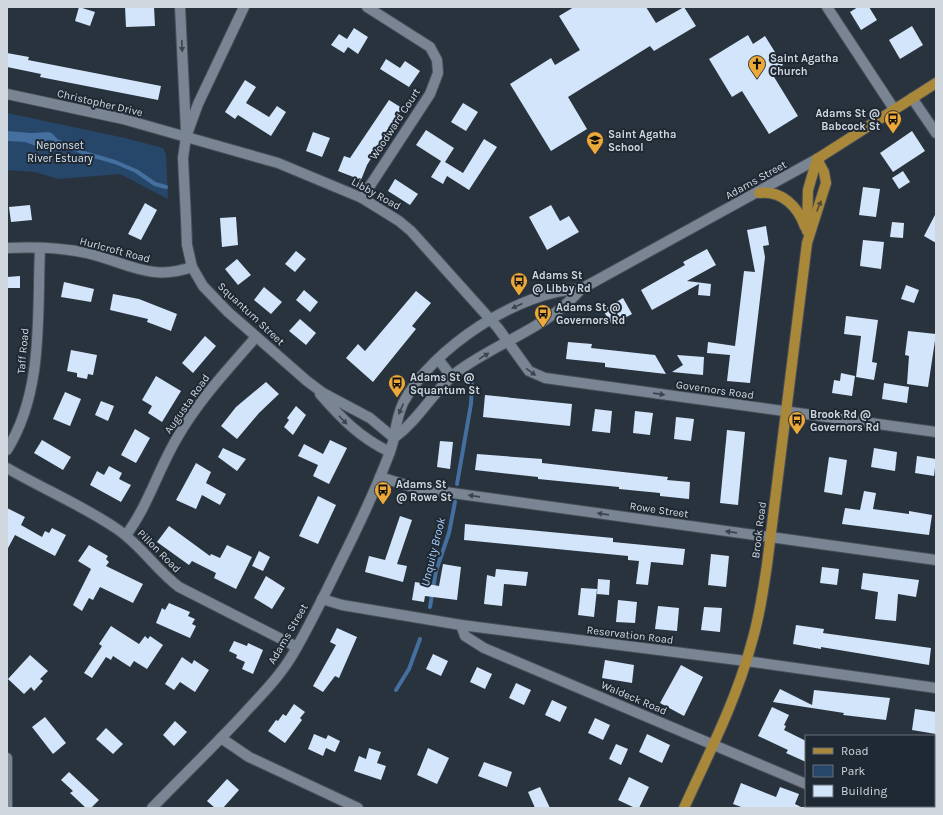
<svg xmlns="http://www.w3.org/2000/svg" width="943" height="815" viewBox="0 0 943 815" font-family="Karla,sans-serif">
<style>
.green{fill:#27476a}
.water{fill:#446f9e}
.lines{fill:none;stroke-linecap:round;stroke-linejoin:round}
.stream{stroke:#446f9e;stroke-width:4}
.building{fill:#d2e5fa}
.street-casing{stroke:#474f59;stroke-width:12}
.secondary-casing{stroke:#474f59;stroke-width:12}
.primary-casing{stroke:#474f59;stroke-width:12}
.street{stroke:#798592;stroke-width:10}
.secondary{stroke:#798592;stroke-width:10}
.primary{stroke:#aa883a;stroke-width:10}
.oneway{fill:#3a4550}
.oneway2{fill:#504a36}
.labels{text-anchor:middle;dominant-baseline:central;stroke-width:4;stroke-linejoin:round;paint-order:stroke}
.poi-label{font-size:11px;font-weight:bold;fill:#d1d7df;stroke:#1f2934;text-anchor:start}
.street-label{font-size:11px;fill:#d1d7df;stroke:#1f2934}
.park-label{font-size:11px;fill:#d7e4f2;stroke:#1f2934}
.water-label{font-size:12px;font-style:italic;fill:#a9cef9;stroke:#1f2934}
</style>
<rect width="100%" height="100%" fill="#29333e"/>
<path class="green" d="M7,113L125,138L163,148L166,154L168,199L120,174L58,179L35,172L7,170Z"/>
<path class="water" d="M7,131L31,133L49,132L53,134L59,141L48,140L36,146L25,142L7,141Z"/>
<g class="lines">
<g class="stream">
<path d="M55,140L84,153L115,162L136,171L155,184L166,187"/>
<path d="M457,484L471,404L472,383"/>
<path d="M430,607L436,571L449,533L455,502"/>
<path d="M396,690L409,669L420,639"/>
</g>
</g>
<g class="building">
<path d="M79,7L95,12L90,26L75,21Z"/>
<path d="M125,7H154L155,26L126,27Z"/>
<path d="M574,7H646L656,23L684,7L696,26L654,51L650,46L568,97L587,129L551,151L510,84L551,58L555,65L580,50L559,16Z"/>
<path d="M858,7H869L877,20L861,30L850,12Z"/>
<path d="M912,26L923,45L900,59L889,40Z"/>
<path d="M354,28L368,37L358,54L348,47L344,53L331,45L339,34L347,39Z"/>
<path d="M748,35L753,44L765,36L783,65L771,72L798,116L769,134L742,91L732,97L709,59Z"/>
<path d="M7,53L29,57L28,60L161,86L158,100L40,77L41,74L7,67Z"/>
<path d="M386,59L400,68L405,61L420,71L409,87L380,69Z"/>
<path d="M245,80L256,87L246,103L269,117L277,106L286,112L271,136L238,115L235,119L225,112Z"/>
<path d="M389,100L402,108L367,165L361,180L338,171L344,156L350,158Z"/>
<path d="M463,103L478,112L466,131L451,122Z"/>
<path d="M426,130L454,148L445,162L463,173L484,139L497,147L469,190L447,176L443,184L431,177L441,161L416,145Z"/>
<path d="M912,131L925,151L893,172L880,153Z"/>
<path d="M313,132L330,138L322,157L306,151Z"/>
<path d="M903,171L910,182L899,189L892,178Z"/>
<path d="M395,179L418,194L410,205L388,191Z"/>
<path d="M863,187L880,189L876,217L859,215Z"/>
<path d="M145,203L157,210L141,240L128,234Z"/>
<path d="M30,205L32,220L11,222L9,207Z"/>
<path d="M551,205L560,221L569,216L579,232L547,250L529,217Z"/>
<path d="M936,213V243L924,236Z"/>
<path d="M236,217L238,245L222,247L220,218Z"/>
<path d="M892,222L904,223L903,238L890,237Z"/>
<path d="M766,226L769,245L763,246L765,257L750,383L727,381L730,355L707,353L708,342L735,346L744,271L755,272L747,230Z"/>
<path d="M863,240L884,242L881,269L860,266Z"/>
<path d="M707,249L716,265L687,281L711,284L710,296L698,295L699,284L652,310L641,290L685,265L683,262Z"/>
<path d="M296,251L306,259L295,272L285,264Z"/>
<path d="M237,259L251,275L238,285L225,269Z"/>
<path d="M20,276V288H7V277Z"/>
<path d="M64,282L94,289L91,302L61,297Z"/>
<path d="M906,285L919,290L914,303L901,299Z"/>
<path d="M264,287L282,302L271,314L254,300Z"/>
<path d="M304,290L318,302L310,312L296,300Z"/>
<path d="M416,291L431,303L412,326L416,329L373,382L346,358L358,344L365,351Z"/>
<path d="M113,294L139,299L177,314L171,331L147,322L148,319L110,310Z"/>
<path d="M623,298L632,314L612,325L603,310Z"/>
<path d="M846,316L878,320L872,362L877,363L874,380L856,377L861,336L844,334Z"/>
<path d="M300,319L316,333L306,345L289,331Z"/>
<path d="M908,331L936,334L928,387L907,384L909,356L905,355Z"/>
<path d="M205,336L216,346L193,373L182,363Z"/>
<path d="M568,342L592,344L591,348L655,355L666,374L605,367V363L566,359Z"/>
<path d="M71,350L97,355L93,375L88,374L87,379L77,377V373L67,371Z"/>
<path d="M677,355L704,357L703,375L672,372L683,365Z"/>
<path d="M841,373L855,376L852,396L832,393L834,380L840,381Z"/>
<path d="M156,376L181,391L162,422L148,413L152,406L142,400Z"/>
<path d="M266,382L279,394L259,413L237,439L221,426L236,407Z"/>
<path d="M884,383L909,387L907,403L882,399Z"/>
<path d="M65,392L81,399L70,426L53,419Z"/>
<path d="M485,395L572,404L570,426L483,417Z"/>
<path d="M101,401L114,406L108,421L95,415Z"/>
<path d="M296,406L306,415L293,435L284,427L289,420L287,418Z"/>
<path d="M595,409L612,411L610,433L592,431Z"/>
<path d="M635,411L653,413L650,435L633,433Z"/>
<path d="M676,417L694,419L691,441L674,439Z"/>
<path d="M135,429L150,438L136,463L121,455Z"/>
<path d="M727,430L745,432L738,505L720,503Z"/>
<path d="M42,440L71,457L63,470L34,453Z"/>
<path d="M330,440L347,448L329,484L313,476L318,465L298,456L304,444L323,454Z"/>
<path d="M440,441L453,442L450,469L437,467Z"/>
<path d="M223,448L246,459L237,471L218,457Z"/>
<path d="M874,448L897,452L895,471L871,467Z"/>
<path d="M477,454L542,459V463L668,477L667,480L690,482L689,499L660,496V493L619,489V487L538,479V477L475,470Z"/>
<path d="M917,456L936,459L934,476L915,473Z"/>
<path d="M829,457L847,460L842,495L824,492Z"/>
<path d="M196,463L211,472L206,483L226,494L220,505L202,495L196,509L176,500Z"/>
<path d="M109,466L122,473L119,479L131,485L121,502L90,485L97,471L104,475Z"/>
<path d="M864,491L876,493L873,509L909,514V511L932,515L929,535L842,524L845,508L860,510Z"/>
<path d="M318,496L336,505L318,544L299,536Z"/>
<path d="M7,508L25,517L21,525L42,537L45,531L49,533L52,528L66,535L55,556L15,535L7,550Z"/>
<path d="M400,516L412,520L397,564L407,566L403,582L365,572L369,556L385,560Z"/>
<path d="M465,524L613,538V542L685,549L683,565L651,562L648,585L636,584L639,561L628,560V556L464,540Z"/>
<path d="M169,526L210,556L211,554L220,558L227,545L252,557L236,589L214,578L216,573L192,561L189,565L157,542Z"/>
<path d="M89,545L108,556L106,559L109,562L106,566L143,584L133,603L100,587L93,600L89,598L82,611L73,605L91,569L78,561Z"/>
<path d="M259,551L270,557L263,571L252,566Z"/>
<path d="M711,554L729,556L726,587L708,585Z"/>
<path d="M443,564L461,567L457,600L425,596L424,602L412,600L415,582L439,586Z"/>
<path d="M822,567L839,569L837,585L820,583Z"/>
<path d="M496,569L528,572L526,586L504,584L502,606L484,604L487,575L495,577Z"/>
<path d="M863,573L919,580L916,597L898,594L896,621L875,619L878,592L861,589Z"/>
<path d="M266,576L285,588L272,609L254,598Z"/>
<path d="M598,579L610,580L609,595L597,594Z"/>
<path d="M581,588L597,589L594,617L578,615Z"/>
<path d="M618,600L637,602L635,623L616,622Z"/>
<path d="M169,603L190,612L188,616L195,619L192,624L196,626L190,638L156,623L162,608L165,610Z"/>
<path d="M658,606L679,608L677,631L655,629Z"/>
<path d="M704,607L722,608L720,632L701,630Z"/>
<path d="M796,625L824,629L823,633L931,648L929,665L821,647V649L793,644Z"/>
<path d="M111,626L139,644L145,636L148,639L150,636L163,645L147,669L134,661L130,667L113,656L111,660L106,657L92,678L84,673L102,646L99,644Z"/>
<path d="M337,628L357,637L339,678L335,676L323,692L313,686L336,645L330,642Z"/>
<path d="M234,641L247,646L248,643L263,650L253,674L242,669L245,662L236,658L237,655L229,651Z"/>
<path d="M433,654L448,661L441,676L426,669Z"/>
<path d="M30,655L48,671L40,679L43,681L34,691L31,687L24,694L8,679Z"/>
<path d="M182,657L192,664L194,660L209,670L195,692L180,682L174,690L165,684Z"/>
<path d="M605,660L634,665L632,683L602,678Z"/>
<path d="M681,665L703,677L684,716L660,703Z"/>
<path d="M477,667L492,674L485,689L470,682Z"/>
<path d="M516,683L531,690L524,705L509,698Z"/>
<path d="M780,689L812,705L814,690L890,698L886,720L843,715L844,713L773,702Z"/>
<path d="M552,700L567,707L560,722L545,715Z"/>
<path d="M294,704L305,712L300,718L302,720L285,743L268,731L276,720L278,721L283,714L286,716Z"/>
<path d="M772,707L789,715L784,725L786,726L784,730L806,741V762L786,753L788,750L758,736Z"/>
<path d="M915,709L936,712V734L912,730Z"/>
<path d="M45,717L66,743L53,754L32,727Z"/>
<path d="M595,718L610,725L603,740L588,733Z"/>
<path d="M175,721L187,732L174,746L163,735Z"/>
<path d="M106,728L123,744L113,754L96,739Z"/>
<path d="M314,734L326,739L328,735L340,741L335,752L326,748L323,756L308,749Z"/>
<path d="M647,734L670,745L662,763L639,752Z"/>
<path d="M616,744L628,749L621,765L609,759Z"/>
<path d="M369,748L381,752L377,763L386,766L381,780L354,771L359,756L366,759Z"/>
<path d="M428,748L449,758L437,784L417,775Z"/>
<path d="M484,762L512,772L507,787L478,776Z"/>
<path d="M69,772L99,800L91,808H86L70,793L73,791L61,780Z"/>
<path d="M629,777L649,787L639,808H635L618,800Z"/>
<path d="M227,779L239,790L223,808H215L207,801Z"/>
<path d="M741,783L776,797L780,787L799,794L795,804L803,808H744L733,804Z"/>
<path d="M540,787L550,808H535L528,792Z"/>
</g>
<g class="lines">
<g class="street-casing">
<g id="street">
<path d="M827,7L894,109"/>
<path d="M7,94L123,119L278,163L362,198L399,221L411,231L498,328L529,371L545,378L936,432"/>
<path d="M912,98L936,133"/>
<path d="M362,198L430,94L438,73L437,60L430,47L367,7"/>
<path d="M7,248C33,247 60,247 86,253C126,262 150,282 192,267"/>
<path d="M7,450C44,391 37,315 40,248"/>
<path d="M7,468C43,489 82,505 117,529C141,545 156,570 179,587L297,647"/>
<path d="M380,477L416,488L936,560"/>
<path d="M126,535C148,506 158,470 177,438C198,401 228,369 256,337"/>
<path d="M322,599L342,605L461,625L746,661L936,688"/>
<path d="M461,625L465,636L484,648L806,784"/>
<path d="M221,738L249,757L358,808"/>
<path d="M7,758V808"/>
<path d="M857,806L862,808"/>
</g>
</g>
<g class="secondary-casing">
<g id="secondary">
<path d="M180,7L186,131"/>
<path d="M244,7L198,104L186,137L183,158L186,219L187,245L192,267L203,286L228,312L307,381L323,393L370,418L394,438"/>
<path d="M438,359L452,377"/>
<path d="M320,394C341,418 360,438 390,452"/>
<path d="M394,438C419,420 433,391 457,372C497,342 548,328 581,289L817,159"/>
<path d="M152,808C182,777 212,748 241,717C259,697 279,678 293,654C310,625 325,594 340,563C354,535 368,506 380,477C385,464 392,450 394,437C396,425 398,414 403,403C432,348 520,290 581,289"/>
</g>
</g>
<g class="primary-casing">
<g id="primary">
<path d="M817,159L936,83"/>
<path d="M759,193C781,190 798,206 805,227"/>
<path d="M807,231L808,190L817,159"/>
<path d="M684,808C708,755 736,701 751,645C759,619 763,592 767,565L807,243L826,183L824,172L817,159"/>
</g>
</g>
<use href="#street" class="street"/>
<use href="#secondary" class="secondary"/>
<use href="#primary" class="primary"/>
</g>
<defs><path id="oneway-solid" d="M-6-.8H1V-3.2L6.5 0L1 3.2V.8H-6Z"/></defs>
<g class="oneway">
<use href="#oneway-solid" transform="translate(182 46) rotate(88)"/>
<use href="#oneway-solid" transform="translate(517 306) rotate(155)"/>
<use href="#oneway-solid" transform="translate(484 356) rotate(-31)"/>
<use href="#oneway-solid" transform="translate(531 372) rotate(36)"/>
<use href="#oneway-solid" transform="translate(659 394) rotate(8)"/>
<use href="#oneway-solid" transform="translate(401 409) rotate(114)"/>
<use href="#oneway-solid" transform="translate(343 420) rotate(46)"/>
<use href="#oneway-solid" transform="translate(474 496) rotate(-172)"/>
<use href="#oneway-solid" transform="translate(603 514) rotate(-172)"/>
<use href="#oneway-solid" transform="translate(731 532) rotate(-172)"/>
</g>
<use class="oneway2" href="#oneway-solid" transform="translate(819 206) rotate(-68)"/>
<defs>
<g id="church-pin" transform="scale(0.9)"><path d="M0 17L-7.5 6A9.5 9.5 0 1 1 7.5 6Z" fill="#eca93a" stroke="#1f2934"/><path d="M-1.2-6h2.4v3.5h3.3v2.4h-3.3V6h-2.4V-.1h-3.3v-2.4h3.3Z" fill="#111"/></g>
<g id="bus-pin" transform="scale(0.9)"><path d="M0 17L-7.5 6A9.5 9.5 0 1 1 7.5 6Z" fill="#eca93a" stroke="#1f2934"/><path d="M-5-6H5V4H4V6H2V4H-2V6H-4V4H-5ZM-3.5-4V0h7V-4ZM-3.5 1.2v1.5H-2V1.2ZM2 1.2v1.5H3.5V1.2Z" fill="#111"/></g>
<g id="school-pin" transform="scale(0.9)"><path d="M0 17L-7.5 6A9.5 9.5 0 1 1 7.5 6Z" fill="#eca93a" stroke="#1f2934"/><path d="M0-5L7-2L0 1L-7-2ZM-4 1L0 2.5L4 1V4Q0 6-4 4Z" fill="#111"/></g>
</defs>
<g fill-rule="evenodd">
<use href="#church-pin" x="757" y="64"/>
<use href="#bus-pin" x="893" y="119"/>
<use href="#school-pin" x="595" y="140"/>
<use href="#bus-pin" x="519" y="281"/>
<use href="#bus-pin" x="543" y="313"/>
<use href="#bus-pin" x="397" y="383"/>
<use href="#bus-pin" x="797" y="420"/>
<use href="#bus-pin" x="383" y="490"/>
</g>
<g class="labels">
<g class="poi-label">
<text x="770" y="58">Saint Agatha<tspan x="770" dy="13">Church</tspan></text>
<text x="880" y="113" text-anchor="end">Adams St @<tspan x="880" dy="13">Babcock St</tspan></text>
<text x="608" y="134">Saint Agatha<tspan x="608" dy="13">School</tspan></text>
<text x="532" y="275">Adams St<tspan x="532" dy="13">@ Libby Rd</tspan></text>
<text x="556" y="307">Adams St @<tspan x="556" dy="13">Governors Rd</tspan></text>
<text x="410" y="377">Adams St @<tspan x="410" dy="13">Squantum St</tspan></text>
<text x="810" y="414">Brook Rd @<tspan x="810" dy="13">Governors Rd</tspan></text>
<text x="396" y="484">Adams St<tspan x="396" dy="13">@ Rowe St</tspan></text>
</g>
<g class="street-label">
<text transform="translate(100 103) rotate(13)">Christopher Drive</text>
<text transform="translate(395 124) rotate(-57)">Woodward Court</text>
<text transform="translate(756 180) rotate(-29)">Adams Street</text>
<text transform="translate(376 194) rotate(29)">Libby Road</text>
<text transform="translate(115 250) rotate(15)">Hurlcroft Road</text>
<text transform="translate(251 314) rotate(43)">Squantum Street</text>
<text transform="translate(23 351) rotate(-85)">Taff Road</text>
<text transform="translate(715 390) rotate(8)">Governors Road</text>
<text transform="translate(187 404) rotate(-55)">Augusta Road</text>
<text transform="translate(659 510) rotate(8)">Rowe Street</text>
<text transform="translate(759 530) rotate(-83)">Brook Road</text>
<text transform="translate(159 551) rotate(45)">Pillon Road</text>
<text transform="translate(288 634) rotate(-60)">Adams Street</text>
<text transform="translate(630 635) rotate(7)">Reservation Road</text>
<text transform="translate(634 698) rotate(23)">Waldeck Road</text>
</g>
<g class="park-label">
<text x="60" y="145">Neponset<tspan x="60" dy="13">River Estuary</tspan></text>
</g>
<g class="water-label">
<text transform="translate(433 552) rotate(-76)">Unquity Brook</text>
</g>
</g>
<rect width="943" height="815" fill="none" stroke="#d1d7df" stroke-width="16"/>
<rect x="805" y="735" width="130" height="72" fill="#1f2934" stroke="#666f78"/>
<rect x="813" y="748" width="20" height="6" fill="#aa883a" stroke="#666f78"/>
<text x="841" y="755" font-size="12" fill="#d1d7df">Road</text>
<rect x="813" y="765" width="20" height="12" fill="#27476a" stroke="#666f78"/>
<text x="841" y="775" font-size="12" fill="#d1d7df">Park</text>
<rect x="813" y="785" width="20" height="12" fill="#d2e5fa" stroke="#666f78"/>
<text x="841" y="795" font-size="12" fill="#d1d7df">Building</text>
</svg>
